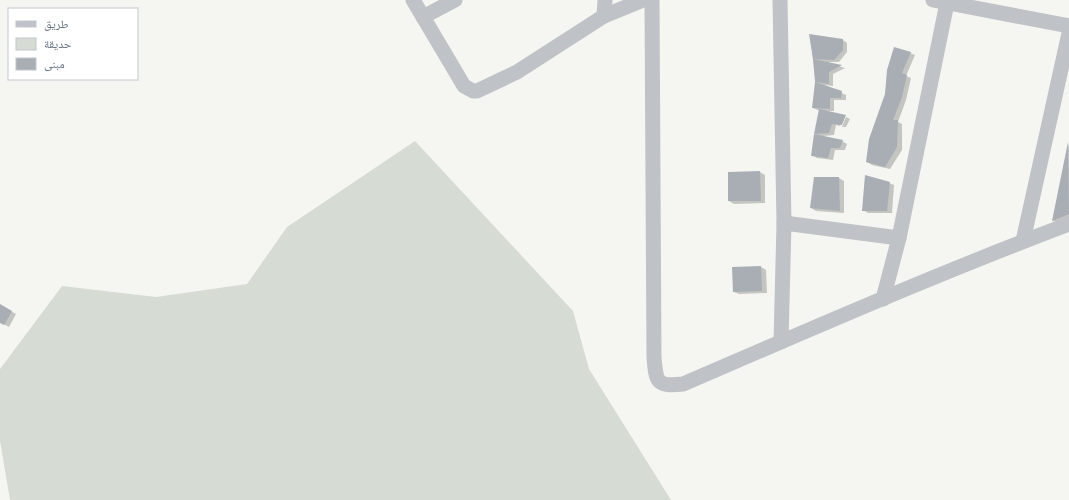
<svg xmlns="http://www.w3.org/2000/svg" width="1069" height="500" viewBox="0 0 1069 500" font-family="'Space Grotesk','Noto Naskh Arabic',sans-serif">
<style>
.green{fill:#d6dcd4}
.shadow{fill:#0003}
.building{fill:#a8aeb4}
.lines{fill:none;stroke-linecap:round;stroke-linejoin:round}
.minor{stroke:#bfc2c6;stroke-width:15}
</style>
<rect width="100%" height="100%" fill="#f5f6f2"/>
<path class="green" d="M415,141L573,311L589,369L671,500H10L0,441V369L62,286L156,297L247,284L287,227Z"/>
<g class="shadow">
<path d="M810,35L843,40L847,43V52L839,62H829V63L845,68L833,74V86L824,85L846,95V100H834V111H826L845,116L840,126L836,125L834,135L822,136L842,141L847,144L845,150H835L833,160L817,158L812,155L820,111L813,108L816,82Z"/>
<path d="M910,53L915,55L906,76L911,78L906,100L898,122L902,124V150L890,169L872,165L867,162L870,139Z"/>
<path d="M846,117L850,119L846,127H842Z"/>
<path d="M1069,143V223L1062,226L1053,221Z"/>
<path d="M760,172L765,175V203L734,204L729,201Z"/>
<path d="M839,178L844,181V213L816,211L811,208Z"/>
<path d="M889,183L894,185L892,213H868L863,210Z"/>
<path d="M761,267L766,270L767,293L739,294L734,292Z"/>
<path d="M0,305L16,314L9,327L0,322Z"/>
</g>
<g class="building">
<path d="M809,34L843,39V50L834,60L813,59Z"/>
<path d="M894,47L911,52L902,73L907,75L902,97L893,120H898L897,147L885,167L866,162L869,139L885,94L887,70Z"/>
<path d="M813,59L842,65L829,72V84L815,82L842,91L841,98H830V109L812,108L815,82Z"/>
<path d="M819,109L846,115L842,125L832,124L829,133L814,134Z"/>
<path d="M814,134L843,140L840,148H831L828,158L811,156Z"/>
<path d="M1068,142L1069,214L1052,221Z"/>
<path d="M760,171L761,201H728V172Z"/>
<path d="M865,175L890,182L887,211H862Z"/>
<path d="M814,177H839L840,211L810,208Z"/>
<path d="M761,266L762,291L733,292L732,267Z"/>
<path d="M0,304L12,311L4,325L0,323Z"/>
</g>
<g class="lines">
<g class="minor">
<path d="M413,0L464,86L473,91H477L517,72L604,16L643,0"/>
<path d="M652,0L654,357C656,382 656,387 683,384C811,329 939,273 1069,224"/>
<path d="M780,0L784,223L781,342"/>
<path d="M933,0L1069,26"/>
<path d="M604,16L605,0"/>
<path d="M423,17L455,0"/>
<path d="M784,223L899,238"/>
<path d="M1023,241L1069,33"/>
<path d="M883,299L899,238L947,3"/>
</g>
</g>
<rect x="8" y="8" width="130" height="72" fill="#ffffff" stroke="#c2c7cd"/>
<rect x="16" y="21" width="20" height="6" fill="#bfc2c6" stroke="#c2c7cd"/>
<text x="44" y="28" font-size="12" fill="#677481">طريق</text>
<rect x="16" y="38" width="20" height="12" fill="#d6dcd4" stroke="#c2c7cd"/>
<text x="44" y="48" font-size="12" fill="#677481">حديقة</text>
<rect x="16" y="58" width="20" height="12" fill="#a8aeb4" stroke="#c2c7cd"/>
<text x="44" y="68" font-size="12" fill="#677481">مبنى</text>
</svg>
